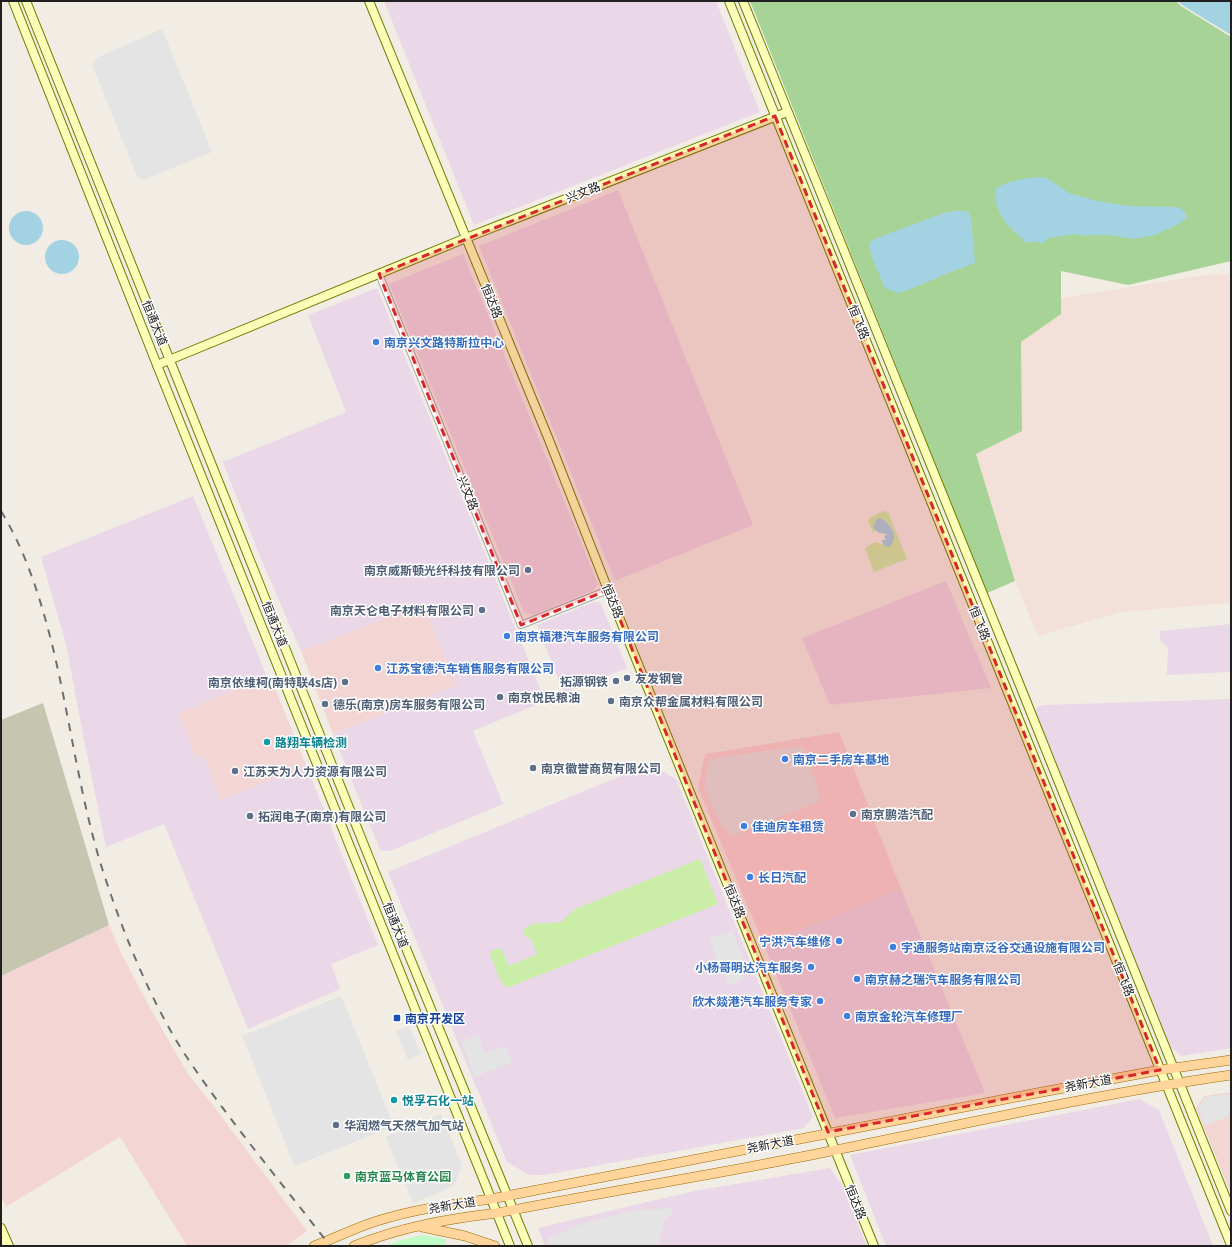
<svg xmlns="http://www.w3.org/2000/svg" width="1232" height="1247" viewBox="0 0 1232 1247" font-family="'Open Sans','Noto Sans SC',sans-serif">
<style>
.commercial{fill:#f3d5d4}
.industrial{fill:#ead7e7}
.military{fill:#f3e0d8}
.construction{fill:#c6c6b0}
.grass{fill:#caeea8}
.forest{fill:#a8d397}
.park{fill:#c0fdc5}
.parking{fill:#e4e4e4}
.water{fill:#a3d3e2}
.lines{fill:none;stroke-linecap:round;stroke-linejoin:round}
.street-casing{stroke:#a7a7a7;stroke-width:8}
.secondary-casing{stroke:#6e7d00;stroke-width:10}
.primary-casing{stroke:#9b6900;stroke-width:10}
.street{stroke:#fff;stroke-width:6}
.secondary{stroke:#fafeb6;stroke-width:8}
.primary{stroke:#ffd59c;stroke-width:9}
.rail{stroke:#6e6e6e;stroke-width:2;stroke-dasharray:8 8;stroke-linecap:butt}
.marked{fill:#d62828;fill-opacity:0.2;stroke:#d62828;stroke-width:3;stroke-dasharray:8 5;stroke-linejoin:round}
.shop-dot{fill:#3f7fe0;stroke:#fff;stroke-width:1.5}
.service-dot{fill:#5c6f8a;stroke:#fff;stroke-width:1.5}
.culture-dot{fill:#0f9aa8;stroke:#fff;stroke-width:1.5}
.transit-dot{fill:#1a4fb4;stroke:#fff;stroke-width:1.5}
.leisure-dot{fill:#2e9e5b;stroke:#fff;stroke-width:1.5}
.labels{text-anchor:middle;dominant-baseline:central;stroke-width:3;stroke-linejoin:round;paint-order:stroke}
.street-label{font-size:12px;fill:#202020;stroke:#fff}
.shop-label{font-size:12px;font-weight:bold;fill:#366cbe;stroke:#fff;text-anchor:start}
.service-label{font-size:12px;font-weight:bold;fill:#4e5e75;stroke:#fff;text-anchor:start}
.culture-label{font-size:12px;font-weight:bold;fill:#0d838f;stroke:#fff;text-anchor:start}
.transit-label{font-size:12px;font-weight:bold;fill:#164399;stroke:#fff;text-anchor:start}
.leisure-label{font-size:12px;font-weight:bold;fill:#27864d;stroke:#fff;text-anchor:start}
</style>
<rect width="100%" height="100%" fill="#f1ede5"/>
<g class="commercial">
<path d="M423,603L456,685L333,734L301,651Z"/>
<path d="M270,676L306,765L221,800L203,755L196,758L178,713Z"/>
<path d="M839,732L901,889L764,945L698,788L704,758L706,754Z"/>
<path d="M109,925L121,953L151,1010L188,1074L209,1100L307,1231L286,1246H187L120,1137L6,1207L1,1195V976Z"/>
<path d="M1231,1092V1194L1196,1108L1204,1096Z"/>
</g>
<g class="industrial">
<path d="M384,1H716L760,112L474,225Z"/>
<path d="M618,190L753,525L615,581L479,246Z"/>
<path d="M463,254L598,584L594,590L533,615L524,612L389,284Z"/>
<path d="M377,288L545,701L473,731L503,804L390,851L380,850L333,734L456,685L423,604L301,651L261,559L223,462L346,412L308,315Z"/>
<path d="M193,496L267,677L178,713L196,758L203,755L221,800L306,765L378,945L331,964L340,989L248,1029L164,824L106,847L84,740L66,644L41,557Z"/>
<path d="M946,581L991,688L830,705L802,638Z"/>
<path d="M594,602H600L627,668L564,693L537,625Z"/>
<path d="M1231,624V672L1167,675L1168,648L1160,640V631Z"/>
<path d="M1231,699V1048L1181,1056L1170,1047L1036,715V708L1043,705Z"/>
<path d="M650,764L676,779L813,1117L804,1128L545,1175H529L507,1162L388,872Z"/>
<path d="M901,889L985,1093L835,1118L764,945Z"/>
<path d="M1140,1099L1159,1110L1213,1246H886L850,1155Z"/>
<path d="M830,1168L842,1185L867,1246H545L538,1228L694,1191Z"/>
</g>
<path class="military" d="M1231,274V603L1121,612L1038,636L1015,581L976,454L1022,431L1021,342L1060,314L1061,298L1206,275Z"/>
<path class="construction" d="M43,703L109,925L1,976V720Z"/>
<g class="grass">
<path d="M884,511L888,512L907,559L874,572L865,548L875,542L890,547C895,532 896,526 880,518L875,530L873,533L868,521L871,517Z"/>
<path d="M700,859L718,904L507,988L500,980L490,954L491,951L499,948L502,950L509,966L537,954L531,939L525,936L523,929L534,924L561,922L575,909Z"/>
</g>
<path class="forest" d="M750,1H1176L1181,6L1231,37V261L1128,285L1061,271V314L1021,342L1022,431L976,454L1015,581L987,593Z"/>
<path class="park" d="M422,1235L446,1239V1246H385L405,1239Z"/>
<g class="parking">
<path d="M162,29L212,152L145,179L138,178L92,65L96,58Z"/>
<path d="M802,746L817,785L820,801L730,837L726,827L721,826L704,786L709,759Z"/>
<path d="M732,930L746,966L740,969L744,979L728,985L709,939Z"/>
<path d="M341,996L394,1126L294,1166L242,1036Z"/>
<path d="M409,1026L421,1054L408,1060L396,1031Z"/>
<path d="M478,1035L485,1053L505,1046L512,1062L475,1077L461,1042Z"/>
<path d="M1231,1094V1115L1205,1126L1198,1108L1205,1097Z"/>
<path d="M441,1114L462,1165L454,1186L413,1203L386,1137Z"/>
<path d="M670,1208L673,1214L667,1217L664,1221L659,1242L650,1246H549L546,1239L590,1221L642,1209H659Z"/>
</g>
<g class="water">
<path d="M1178,1H1231V35L1182,5Z"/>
<path d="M1038,177L1047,178L1069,193L1097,201L1128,206L1177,207C1183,209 1186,212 1187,218L1179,224L1155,235L1134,239L1107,235H1087L1084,236L1075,234L1049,238L1041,244L1037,241L1027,243C1011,229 992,213 996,189C1007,180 1024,179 1038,177Z"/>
<circle cx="26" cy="228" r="17"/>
<path d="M954,211H965L969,213L971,219L975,263L956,270L908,290L898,293L885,288L873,260L869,245L872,240L941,214Z"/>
<circle cx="62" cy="257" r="17"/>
<path d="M880,518C892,524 899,536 890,547L884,546L882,542V540H886L884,537L887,534C879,533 876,533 873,526L877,519Z"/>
</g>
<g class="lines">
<g class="street-casing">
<path id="street" d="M379,274L521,625L608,590"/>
</g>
<g class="secondary-casing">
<g id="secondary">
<path d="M13,1L157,365L510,1246"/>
<path d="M26,1L374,870L528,1246"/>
<path d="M369,1L549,440L608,590L874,1246"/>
<path d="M729,1L1231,1245"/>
<path d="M743,1L1023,693L1231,1211"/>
<path d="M157,365L466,238L787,112"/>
<path d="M1,1228L9,1246"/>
<path d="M1,1242L3,1246"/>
</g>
</g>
<g class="primary-casing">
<g id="primary">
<path d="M422,1227L465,1236L495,1246"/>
<path d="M314,1246C335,1238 355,1228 377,1221C414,1209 453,1204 491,1199L1037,1093L1160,1070L1231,1060"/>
<path d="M354,1246C401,1227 447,1219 497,1213C610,1191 724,1173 836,1150C968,1123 1098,1094 1231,1075"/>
</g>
</g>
<use href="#street" class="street"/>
<use href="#secondary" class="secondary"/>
<use href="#primary" class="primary"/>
<path class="rail" d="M1,511C26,552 40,597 52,644C70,718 79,793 101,865C121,928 150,1001 186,1056C230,1122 282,1183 330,1246"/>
</g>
<path class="marked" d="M775,116L1160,1070L828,1132L608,590L521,625L379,274Z"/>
<g class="shop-dot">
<circle cx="376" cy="342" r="4"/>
<circle cx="507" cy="636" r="4"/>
<circle cx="378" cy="668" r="4"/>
<circle cx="785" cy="759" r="4"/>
<circle cx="744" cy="826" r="4"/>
<circle cx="750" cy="877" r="4"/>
<circle cx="839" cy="941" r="4"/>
<circle cx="893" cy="947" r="4"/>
<circle cx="811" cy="967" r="4"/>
<circle cx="857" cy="979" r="4"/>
<circle cx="820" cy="1001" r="4"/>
<circle cx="847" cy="1016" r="4"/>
</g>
<g class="service-dot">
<circle cx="528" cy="570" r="4"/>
<circle cx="482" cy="610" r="4"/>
<circle cx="627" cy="678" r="4"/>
<circle cx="616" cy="681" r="4"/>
<circle cx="345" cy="682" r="4"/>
<circle cx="500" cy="697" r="4"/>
<circle cx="611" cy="701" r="4"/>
<circle cx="325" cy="704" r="4"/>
<circle cx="533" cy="768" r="4"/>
<circle cx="235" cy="771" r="4"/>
<circle cx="853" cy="814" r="4"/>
<circle cx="250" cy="816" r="4"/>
<circle cx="336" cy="1125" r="4"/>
</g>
<g class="culture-dot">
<circle cx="267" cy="742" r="4"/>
<circle cx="394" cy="1100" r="4"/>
</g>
<rect class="transit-dot" x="393" y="1014" width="8" height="8" rx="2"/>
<circle class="leisure-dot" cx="347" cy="1176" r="4"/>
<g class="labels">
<g class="street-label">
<text transform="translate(583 192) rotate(-22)">兴文路</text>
<text transform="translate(492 301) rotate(68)">恒达路</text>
<text transform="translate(859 322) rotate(68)">恒飞路</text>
<text transform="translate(155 323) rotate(68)">恒通大道</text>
<text transform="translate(468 493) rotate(68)">兴文路</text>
<text transform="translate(613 601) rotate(68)">恒达路</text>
<text transform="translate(980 623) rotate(68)">恒飞路</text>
<text transform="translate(275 624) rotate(68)">恒通大道</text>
<text transform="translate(735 901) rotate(68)">恒达路</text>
<text transform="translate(396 925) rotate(68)">恒通大道</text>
<text transform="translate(1124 979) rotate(68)">恒飞路</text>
<text transform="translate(1088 1083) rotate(-10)">尧新大道</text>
<text transform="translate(770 1144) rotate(-11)">尧新大道</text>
<text transform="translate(856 1202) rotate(68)">恒达路</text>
<text transform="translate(452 1205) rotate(-9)">尧新大道</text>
</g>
<g class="shop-label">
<text x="384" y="342">南京兴文路特斯拉中心</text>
<text x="515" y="636">南京福港汽车服务有限公司</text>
<text x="386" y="668">江苏宝德汽车销售服务有限公司</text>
<text x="793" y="759">南京二手房车基地</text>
<text x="752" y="826">佳迪房车租赁</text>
<text x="758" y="877">长日汽配</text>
<text x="831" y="941" text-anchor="end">宁洪汽车维修</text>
<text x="901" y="947">宇通服务站南京泛谷交通设施有限公司</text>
<text x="803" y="967" text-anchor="end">小杨哥明达汽车服务</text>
<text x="865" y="979">南京赫之瑞汽车服务有限公司</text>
<text x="812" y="1001" text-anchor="end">欣木燚港汽车服务专家</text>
<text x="855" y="1016">南京金轮汽车修理厂</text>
</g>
<g class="service-label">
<text x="520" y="570" text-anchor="end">南京威斯顿光纤科技有限公司</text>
<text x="474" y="610" text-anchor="end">南京天仑电子材料有限公司</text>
<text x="635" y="678">友发钢管</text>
<text x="608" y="681" text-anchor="end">拓源钢铁</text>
<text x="337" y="682" text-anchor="end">南京依维柯(南特联4s店)</text>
<text x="508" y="697">南京悦民粮油</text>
<text x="619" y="701">南京众帮金属材料有限公司</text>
<text x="333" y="704">德乐(南京)房车服务有限公司</text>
<text x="541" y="768">南京徽誉商贸有限公司</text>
<text x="243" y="771">江苏天为人力资源有限公司</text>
<text x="861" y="814">南京鹏浩汽配</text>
<text x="258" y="816">拓润电子(南京)有限公司</text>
<text x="344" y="1125">华润燃气天然气加气站</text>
</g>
<g class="culture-label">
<text x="275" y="742">路翔车辆检测</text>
<text x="402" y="1100">悦孚石化一站</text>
</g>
<g class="transit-label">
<text x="405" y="1018">南京开发区</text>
</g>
<g class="leisure-label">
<text x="355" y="1176">南京蓝马体育公园</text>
</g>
</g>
<rect width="1232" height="1247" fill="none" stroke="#202020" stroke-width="4"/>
</svg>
